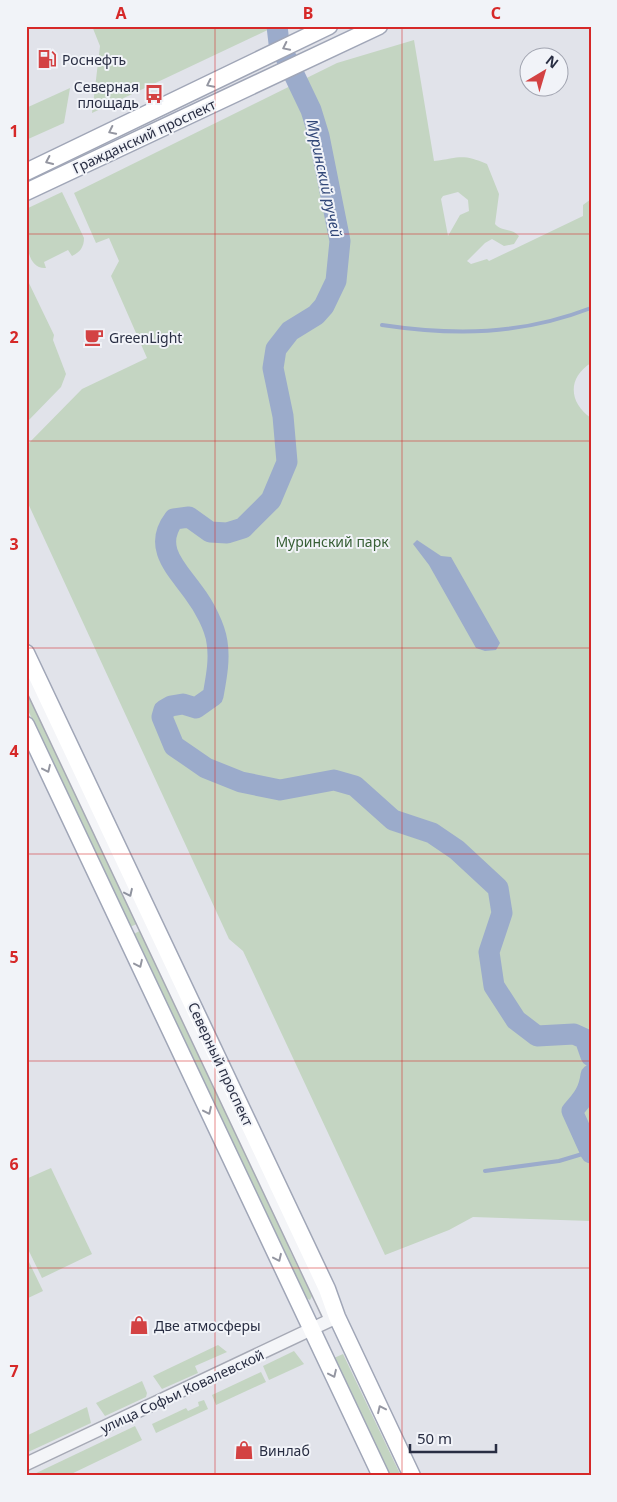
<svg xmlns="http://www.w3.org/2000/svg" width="617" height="1502" viewBox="0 0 617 1502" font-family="'Noto Sans',sans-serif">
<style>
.green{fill:#c4d5c2;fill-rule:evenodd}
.water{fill:#9babcb}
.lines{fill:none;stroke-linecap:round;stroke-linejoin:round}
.stream{stroke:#9babcb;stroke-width:4}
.river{stroke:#9babcb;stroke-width:21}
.minor-casing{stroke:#a6a9b5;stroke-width:15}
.major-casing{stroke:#a0a6b7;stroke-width:19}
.minor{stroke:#f4f5f8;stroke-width:12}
.major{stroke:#fff;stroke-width:16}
.oneway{stroke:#9496a1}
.oneway2{stroke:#8e929e}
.grid{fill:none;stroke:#d62828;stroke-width:1;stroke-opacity:0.55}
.labels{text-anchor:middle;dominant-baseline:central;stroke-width:4;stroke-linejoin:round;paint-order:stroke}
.poi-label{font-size:14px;fill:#292e43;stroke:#f1f3f8;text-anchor:start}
.street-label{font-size:14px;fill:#292e43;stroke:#f1f3f8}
.park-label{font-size:14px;fill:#375f35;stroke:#f1f3f8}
.water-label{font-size:15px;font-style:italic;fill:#314778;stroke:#f1f3f8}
.neatline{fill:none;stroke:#d62828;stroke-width:2}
.grid-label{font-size:16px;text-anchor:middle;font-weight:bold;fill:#d62828}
</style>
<rect width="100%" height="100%" fill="#e1e3ea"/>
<g class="green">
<path d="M92,26H276L92,113L100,46Z"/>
<path d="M414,40L434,161C459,158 462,153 487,164L499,194L495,224C502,232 512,228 519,236L514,244L504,246L492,239L485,243L467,261L471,264L487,259L489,261L583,216V205L591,199V363C567,378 569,403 591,418V1221L473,1217L449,1230L385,1255L243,951L229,939L26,499V446L82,389L147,358L111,276L119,261L109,238L96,243L74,193L337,63ZM458,192L468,200L469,211L460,215L448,236L441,199L443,196Z"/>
<path d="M70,88L64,123L26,140V108Z"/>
<path d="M62,192L84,238C84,247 80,252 72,256L68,250L44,262L46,268C22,270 26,224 26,209Z"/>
<path d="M26,277L54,335L53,340L66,374L61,387L26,423Z"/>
<path d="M26,683L139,923L130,927L26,706Z"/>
<path d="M143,929L277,1214L290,1251L312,1296L310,1300L306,1298L134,934Z"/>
<path d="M51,1168L92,1254L42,1278L26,1245V1179Z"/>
<path d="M29,1262L43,1291L26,1299V1263Z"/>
<path d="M218,1345L227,1352L195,1366L198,1373L162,1389L153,1376Z"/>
<path d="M294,1351L304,1364L269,1380L263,1366Z"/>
<path d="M343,1354L401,1476H390L334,1358Z"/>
<path d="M261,1372L266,1382L216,1405L212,1395Z"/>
<path d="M142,1381L147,1393L146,1397L105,1416L96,1403Z"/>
<path d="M204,1400L208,1409L156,1433L152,1424L186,1408L188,1411L199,1406L198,1402Z"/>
<path d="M87,1407L91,1423L26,1453V1436Z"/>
<path d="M135,1426L142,1440L67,1476H30Z"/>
</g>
<path class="water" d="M417,540L441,556L451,557L500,643L496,650L485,651L476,648L429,565L413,544Z"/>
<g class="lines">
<g class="stream">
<path d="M382,325C455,336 521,335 591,308"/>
<path d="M485,1171L559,1161L589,1152"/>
</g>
<g class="river">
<path d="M277,26L279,43L311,110L319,136L340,241L336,281L324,306L316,315L290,331L276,349L273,368L283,416L287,462L271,500L243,528L227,533L210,532L189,517L174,519C152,548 178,570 194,593C204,606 215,627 217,642C220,660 216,679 213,696L196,708L183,704L171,706L164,710L162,717L174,746L206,768L241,782L280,790L334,780L355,786L393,820L432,833L457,850L498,888L502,913L489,952L494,986L516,1020L537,1036L574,1034L585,1039L591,1056"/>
<path d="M591,1075C589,1091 583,1099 572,1111L591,1153"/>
</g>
<g class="minor-casing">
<g id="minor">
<path d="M26,675L331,1320"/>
<path d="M26,1464L337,1317"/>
</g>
</g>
<g class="major-casing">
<g id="major">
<path d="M26,172L329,26"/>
<path d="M26,192L379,26"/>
<path d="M26,653L327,1289L337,1317L412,1476"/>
<path d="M26,725L381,1476"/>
</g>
</g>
<use href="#minor" class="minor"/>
<use href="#major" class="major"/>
</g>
<defs><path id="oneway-chevron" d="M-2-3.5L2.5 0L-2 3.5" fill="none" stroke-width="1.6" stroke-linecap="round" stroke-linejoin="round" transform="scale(1.25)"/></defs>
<g class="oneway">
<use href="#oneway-chevron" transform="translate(286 47) rotate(154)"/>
<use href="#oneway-chevron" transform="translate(210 84) rotate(154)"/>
<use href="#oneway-chevron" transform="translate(112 131) rotate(154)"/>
<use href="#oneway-chevron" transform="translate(49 161) rotate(155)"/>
<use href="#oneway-chevron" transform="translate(47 769) rotate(65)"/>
<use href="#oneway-chevron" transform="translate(139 964) rotate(65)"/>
<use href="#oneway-chevron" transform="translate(208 1111) rotate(65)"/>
<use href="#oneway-chevron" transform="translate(278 1258) rotate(65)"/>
<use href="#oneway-chevron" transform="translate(333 1374) rotate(65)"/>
<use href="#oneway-chevron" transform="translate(381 1409) rotate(-115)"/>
</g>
<use class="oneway2" href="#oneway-chevron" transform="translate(129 893) rotate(65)"/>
<path class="grid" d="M215,26V1476M402,26V1476M26,234H591M26,441H591M26,648H591M26,854H591M26,1061H591M26,1268H591"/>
<defs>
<g id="fuel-bare" transform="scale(1.5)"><path d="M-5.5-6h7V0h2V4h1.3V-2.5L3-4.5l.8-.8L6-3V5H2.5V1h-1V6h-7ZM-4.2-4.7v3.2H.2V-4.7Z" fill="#d34243" stroke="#f1f3f8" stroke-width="2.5" paint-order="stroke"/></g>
<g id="bus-bare" transform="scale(1.5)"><path d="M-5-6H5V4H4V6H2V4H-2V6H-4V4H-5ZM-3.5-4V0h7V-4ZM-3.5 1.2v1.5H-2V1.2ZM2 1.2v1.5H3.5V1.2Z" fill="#d34243" stroke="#f1f3f8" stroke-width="2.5" paint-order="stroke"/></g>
<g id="cafe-bare" transform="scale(1.5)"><path d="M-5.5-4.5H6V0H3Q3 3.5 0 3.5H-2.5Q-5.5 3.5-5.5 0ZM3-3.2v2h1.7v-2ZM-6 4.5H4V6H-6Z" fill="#d34243" stroke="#f1f3f8" stroke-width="2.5" paint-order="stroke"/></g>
<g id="shop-bare" transform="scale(1.5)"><path d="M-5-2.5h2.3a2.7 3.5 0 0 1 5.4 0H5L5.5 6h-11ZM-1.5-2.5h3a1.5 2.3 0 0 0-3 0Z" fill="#d34243" stroke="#f1f3f8" stroke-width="2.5" paint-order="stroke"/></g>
</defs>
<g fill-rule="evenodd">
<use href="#fuel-bare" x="47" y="59"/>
<use href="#bus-bare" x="154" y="94"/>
<use href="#cafe-bare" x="94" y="337"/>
<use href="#shop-bare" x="139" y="1325"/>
<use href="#shop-bare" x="244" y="1450"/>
</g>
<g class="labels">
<g class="poi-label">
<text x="62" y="59">Роснефть</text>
<text x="139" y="86" text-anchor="end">Северная<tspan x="139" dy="16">площадь</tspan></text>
<text x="109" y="337">GreenLight</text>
<text x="154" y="1325">Две атмосферы</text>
<text x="259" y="1450">Винлаб</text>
</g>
<g class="street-label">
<text transform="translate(144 136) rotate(-25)">Гражданский проспект</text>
<text transform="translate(221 1064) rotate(65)">Северный проспект</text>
<text transform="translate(182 1391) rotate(-25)">улица Софьи Ковалевской</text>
</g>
<g class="park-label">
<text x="332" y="541">Муринский парк</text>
</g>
<g class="water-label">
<text transform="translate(325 178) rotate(78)">Муринский ручей</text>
</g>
</g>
<rect width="617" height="1502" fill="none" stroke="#f1f3f8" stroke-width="55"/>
<g transform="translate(544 72) rotate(38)"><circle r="24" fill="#f1f3f8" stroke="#a1a4b0"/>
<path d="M0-4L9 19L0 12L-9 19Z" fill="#d34243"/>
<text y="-8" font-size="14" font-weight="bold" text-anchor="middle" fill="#292e43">N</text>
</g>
<path d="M410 1444v8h86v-8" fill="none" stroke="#292e43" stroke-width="2.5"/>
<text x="417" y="1444" font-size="15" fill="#292e43" stroke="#f1f3f8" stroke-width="4" paint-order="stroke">50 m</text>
<rect x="28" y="28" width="562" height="1446" class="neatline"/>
<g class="grid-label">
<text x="121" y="19">A</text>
<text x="308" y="19">B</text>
<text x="496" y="19">C</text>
<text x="14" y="137">1</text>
<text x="14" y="343">2</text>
<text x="14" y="550">3</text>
<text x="14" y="757">4</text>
<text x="14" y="963">5</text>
<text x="14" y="1170">6</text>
<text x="14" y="1377">7</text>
</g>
</svg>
